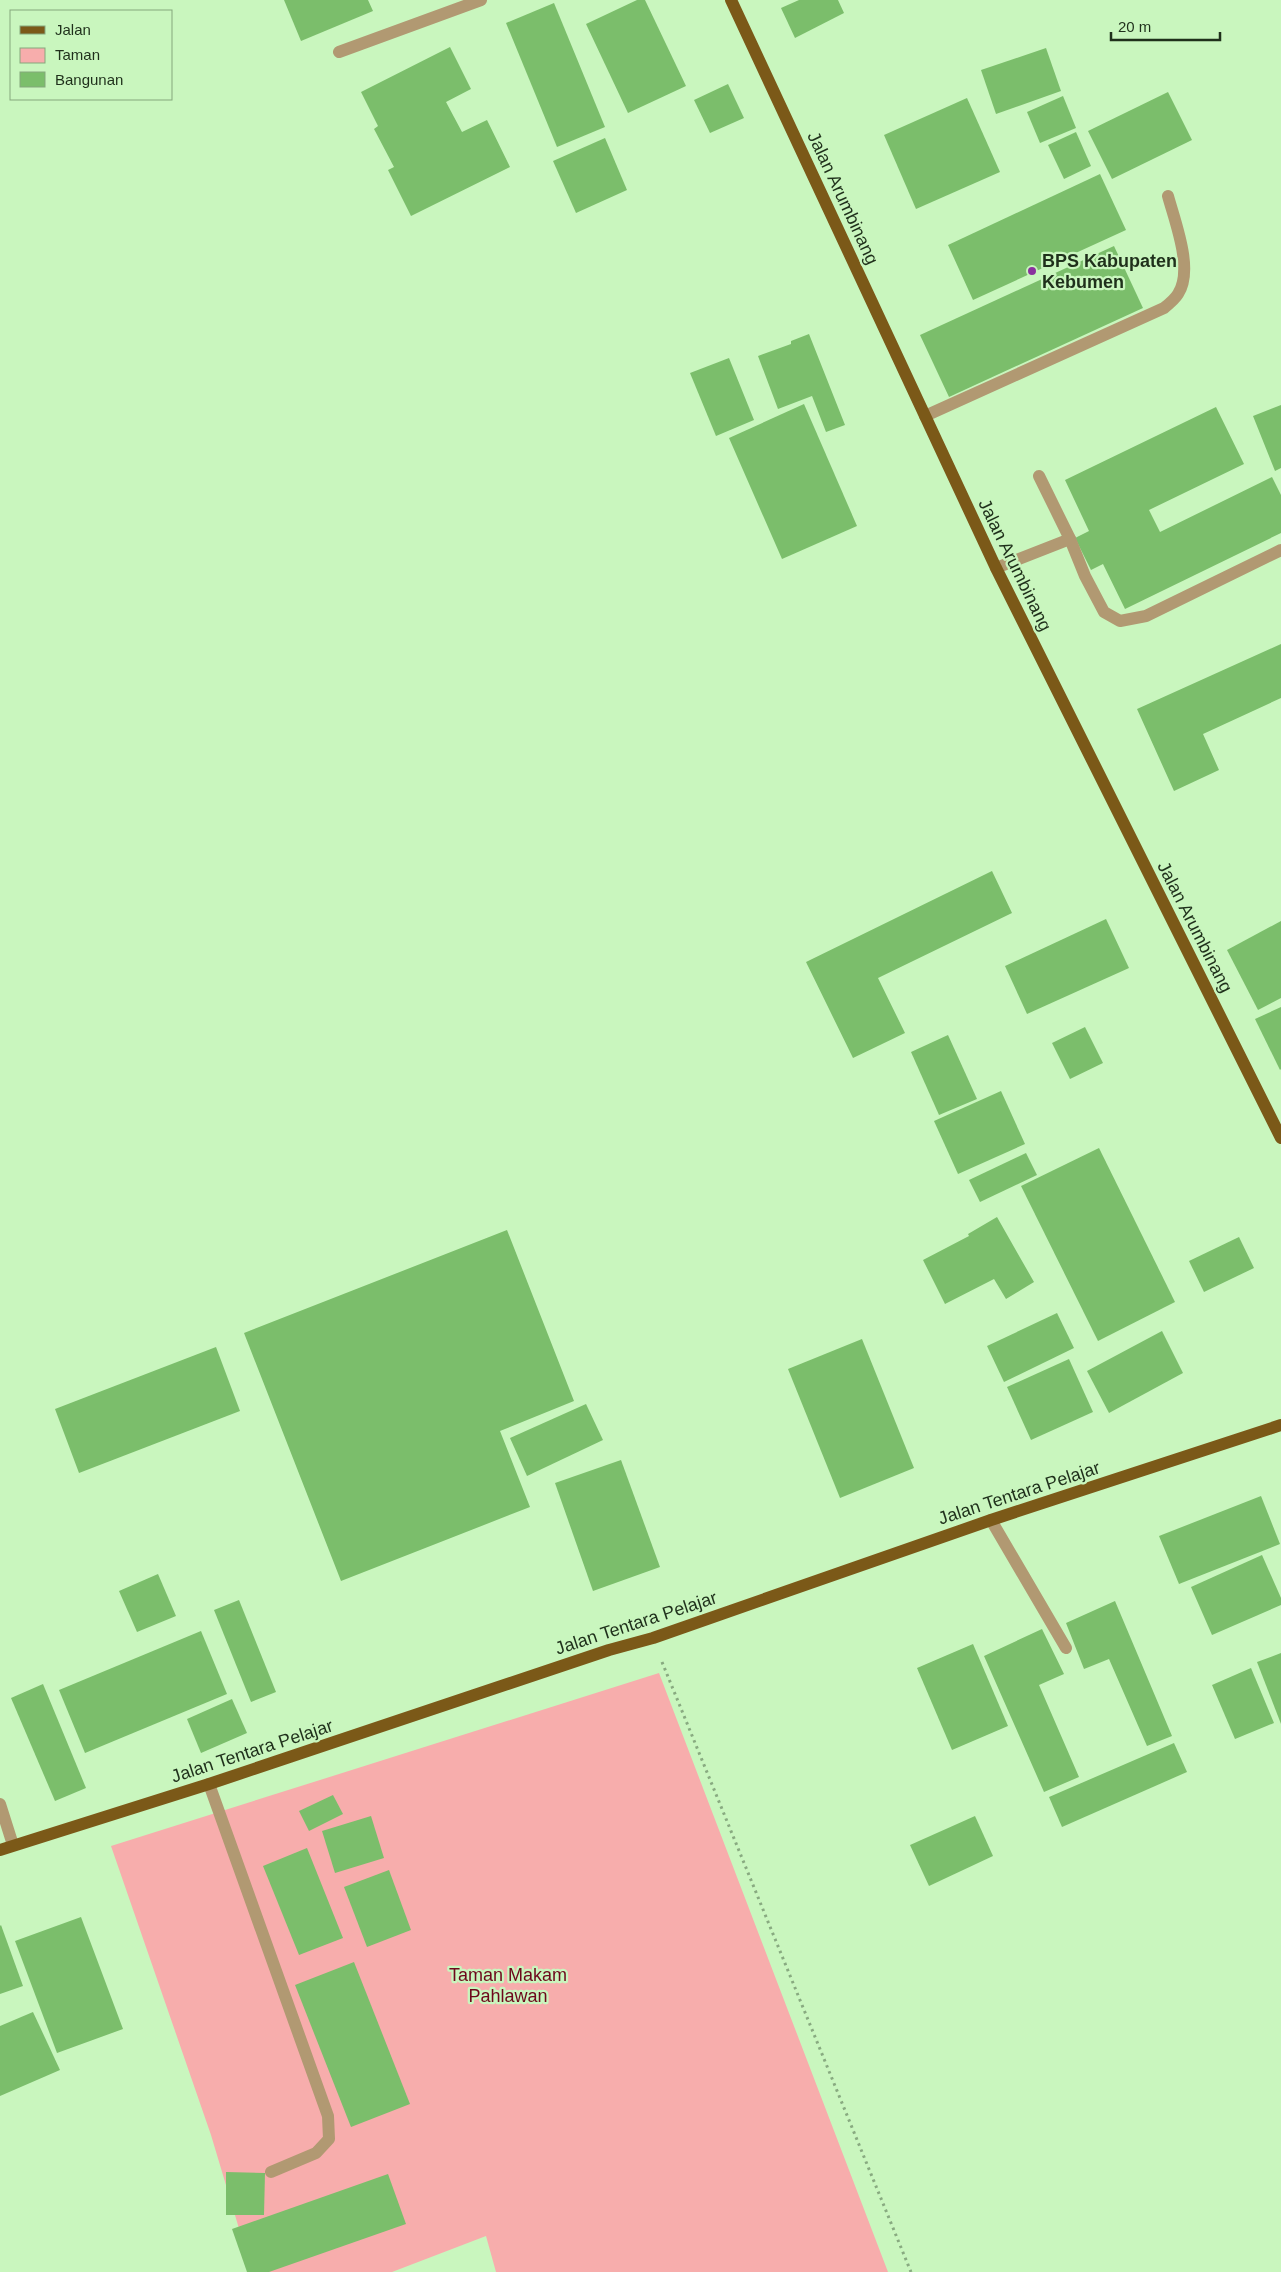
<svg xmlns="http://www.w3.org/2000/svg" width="1281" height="2272" viewBox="0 0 1281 2272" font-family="Helvetica,sans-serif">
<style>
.green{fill:#f7adac}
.building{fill:#7bbe6b}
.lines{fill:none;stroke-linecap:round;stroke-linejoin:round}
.path{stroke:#88aa80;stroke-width:3;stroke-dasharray:2.5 4;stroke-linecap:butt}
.minor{stroke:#b19972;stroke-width:12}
.major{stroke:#7b5918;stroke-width:12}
.poi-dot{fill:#8a319e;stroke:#c9f6be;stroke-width:2}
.labels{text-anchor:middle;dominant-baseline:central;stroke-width:4.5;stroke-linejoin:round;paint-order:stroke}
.street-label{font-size:18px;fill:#1f301b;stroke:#c9f6be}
.poi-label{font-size:18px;font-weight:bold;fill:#1f301b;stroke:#c9f6be;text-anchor:start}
.park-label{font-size:18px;fill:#6d081b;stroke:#c9f6be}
</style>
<rect width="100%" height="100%" fill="#c9f6be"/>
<path class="green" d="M659,1673L888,2272H496L486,2236L392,2272H252L211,2135L111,1846Z"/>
<g class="building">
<path d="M284,0H368L373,11L301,41Z"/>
<path d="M637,0H645L686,86L628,113L586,24Z"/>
<path d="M799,0H838L844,13L795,38L781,8Z"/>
<path d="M554,3L605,127L557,147L506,23Z"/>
<path d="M450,47L471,89L446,102L462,132L487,120L510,167L411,216L388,170L394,167L374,129L378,126L361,92Z"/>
<path d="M1046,48L1061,91L996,114L981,70Z"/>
<path d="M728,84L744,118L710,133L694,100Z"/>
<path d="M1168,92L1192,140L1112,179L1088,131Z"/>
<path d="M1063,96L1076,128L1040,143L1027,112Z"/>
<path d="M967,98L1000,172L916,209L884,135Z"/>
<path d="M1076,132L1091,166L1064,179L1048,145Z"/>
<path d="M605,138L627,190L576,213L553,161Z"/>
<path d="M1100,174L1126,230L973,300L948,245Z"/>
<path d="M1114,246L1143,308L949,397L920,335Z"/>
<path d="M809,334L845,425L826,432L812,396L778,409L758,356L791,344V341Z"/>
<path d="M729,358L754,420L716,436L690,373Z"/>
<path d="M804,404L857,526L782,559L729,438Z"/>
<path d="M1281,405V468L1275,471L1253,416Z"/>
<path d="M1216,407L1244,464L1149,510L1160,532L1272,477L1281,495V533L1125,609L1103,564L1091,570L1075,538L1089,531L1065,480Z"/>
<path d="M1281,644V698L1203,734L1219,770L1174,791L1137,709Z"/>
<path d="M992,871L1012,913L878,978L905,1033L853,1058L806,962Z"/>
<path d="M1106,919L1129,968L1027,1014L1005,966Z"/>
<path d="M1281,921V998L1258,1010L1227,950Z"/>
<path d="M1281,1007V1069L1280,1070L1255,1019Z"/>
<path d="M1085,1027L1103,1063L1070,1079L1052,1043Z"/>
<path d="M948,1035L977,1099L939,1115L911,1052Z"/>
<path d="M1001,1091L1025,1144L958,1174L934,1121Z"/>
<path d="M1099,1148L1175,1302L1098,1341L1021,1186Z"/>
<path d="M1026,1153L1037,1175L980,1202L969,1180Z"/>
<path d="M997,1217L1034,1282L1006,1299L994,1279L945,1304L923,1260L969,1236L968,1234Z"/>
<path d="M507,1230L574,1401L500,1431L530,1507L341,1581L244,1333Z"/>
<path d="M1239,1237L1254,1268L1204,1292L1189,1261Z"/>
<path d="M1057,1313L1074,1348L1004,1382L987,1346Z"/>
<path d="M1162,1331L1183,1373L1109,1413L1087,1371Z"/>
<path d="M862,1339L914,1468L840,1498L788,1369Z"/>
<path d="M216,1347L240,1411L79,1473L55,1409Z"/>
<path d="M1069,1359L1093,1412L1031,1440L1007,1387Z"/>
<path d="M586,1404L603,1440L527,1476L510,1438Z"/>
<path d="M621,1460L660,1567L593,1591L555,1483Z"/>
<path d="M1261,1496L1280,1544L1179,1584L1159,1536Z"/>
<path d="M1262,1555L1281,1598V1605L1212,1635L1191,1587Z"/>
<path d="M158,1574L176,1616L137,1632L119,1591Z"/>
<path d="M239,1600L276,1692L251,1702L214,1610Z"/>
<path d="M1115,1601L1172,1736L1147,1746L1109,1659L1084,1669L1066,1623Z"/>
<path d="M1042,1629L1064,1674L1039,1685L1079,1777L1044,1792L984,1656Z"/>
<path d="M201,1631L227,1694L85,1753L59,1690Z"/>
<path d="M973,1644L1008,1726L952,1750L917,1668Z"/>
<path d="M1281,1653V1724L1257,1662Z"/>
<path d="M1251,1668L1274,1723L1235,1739L1212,1685Z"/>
<path d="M43,1684L86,1788L55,1801L11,1698Z"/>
<path d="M232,1699L247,1733L201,1753L187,1719Z"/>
<path d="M1174,1743L1187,1772L1062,1827L1049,1797Z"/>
<path d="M333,1795L343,1814L309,1831L299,1811Z"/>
<path d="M371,1816L384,1858L335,1873L322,1831Z"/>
<path d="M975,1816L993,1856L929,1886L910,1845Z"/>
<path d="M307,1848L343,1938L299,1955L263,1866Z"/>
<path d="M389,1870L411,1930L367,1947L344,1887Z"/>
<path d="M81,1917L123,2029L57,2053L15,1941Z"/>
<path d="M1,1925L23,1986L0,1994V1926Z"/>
<path d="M354,1962L410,2104L351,2127L295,1985Z"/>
<path d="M33,2012L60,2070L0,2096V2026Z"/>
<path d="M226,2172L265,2173L264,2215H226Z"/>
<path d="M388,2174L406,2224L269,2272H247L232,2229Z"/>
</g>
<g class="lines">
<path class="path" d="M662,1662L911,2272"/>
<g class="minor">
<path d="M339,52L481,0"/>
<path d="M925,416L1164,308C1169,304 1175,299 1178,294C1194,270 1175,222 1168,196"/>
<path d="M1070,539L1085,576L1104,612L1120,621L1146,616L1281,550"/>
<path d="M996,568L1070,539L1039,476"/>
<path d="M991,1520L1066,1648"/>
<path d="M209,1784L328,2116L329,2139L316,2153L271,2172"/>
<path d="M0,1804L13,1845"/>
</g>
<g class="major">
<path d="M731,0L996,568L1281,1138"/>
<path d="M0,1850L209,1784L609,1650L653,1638L991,1520L1281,1425"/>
</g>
</g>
<circle class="poi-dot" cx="1032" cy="271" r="5"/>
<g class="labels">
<g class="street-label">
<text transform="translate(843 198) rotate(65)">Jalan Arumbinang</text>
<text transform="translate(1015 565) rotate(64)">Jalan Arumbinang</text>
<text transform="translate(1195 927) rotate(63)">Jalan Arumbinang</text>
<text transform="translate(1019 1493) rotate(-18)">Jalan Tentara Pelajar</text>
<text transform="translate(636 1623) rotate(-18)">Jalan Tentara Pelajar</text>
<text transform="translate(252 1751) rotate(-18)">Jalan Tentara Pelajar</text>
</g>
<g class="poi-label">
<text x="1042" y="261">BPS Kabupaten<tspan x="1042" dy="21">Kebumen</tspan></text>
</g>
<g class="park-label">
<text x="508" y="1975">Taman Makam<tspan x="508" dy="21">Pahlawan</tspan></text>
</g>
</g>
<rect x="10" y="10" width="162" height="90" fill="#c9f6be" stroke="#85a77d"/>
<rect x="20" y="26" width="25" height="8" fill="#7b5918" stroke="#85a77d"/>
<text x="55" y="35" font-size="15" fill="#1f301b">Jalan</text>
<rect x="20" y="48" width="25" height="15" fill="#f7adac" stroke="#85a77d"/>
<text x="55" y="60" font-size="15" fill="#1f301b">Taman</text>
<rect x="20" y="72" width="25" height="15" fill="#7bbe6b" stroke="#85a77d"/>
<text x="55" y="85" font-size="15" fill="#1f301b">Bangunan</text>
<path d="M1111 32v8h109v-8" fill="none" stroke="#1f301b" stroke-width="2.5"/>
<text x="1118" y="32" font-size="15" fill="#1f301b" stroke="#c9f6be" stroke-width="4" paint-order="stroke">20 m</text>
</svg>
